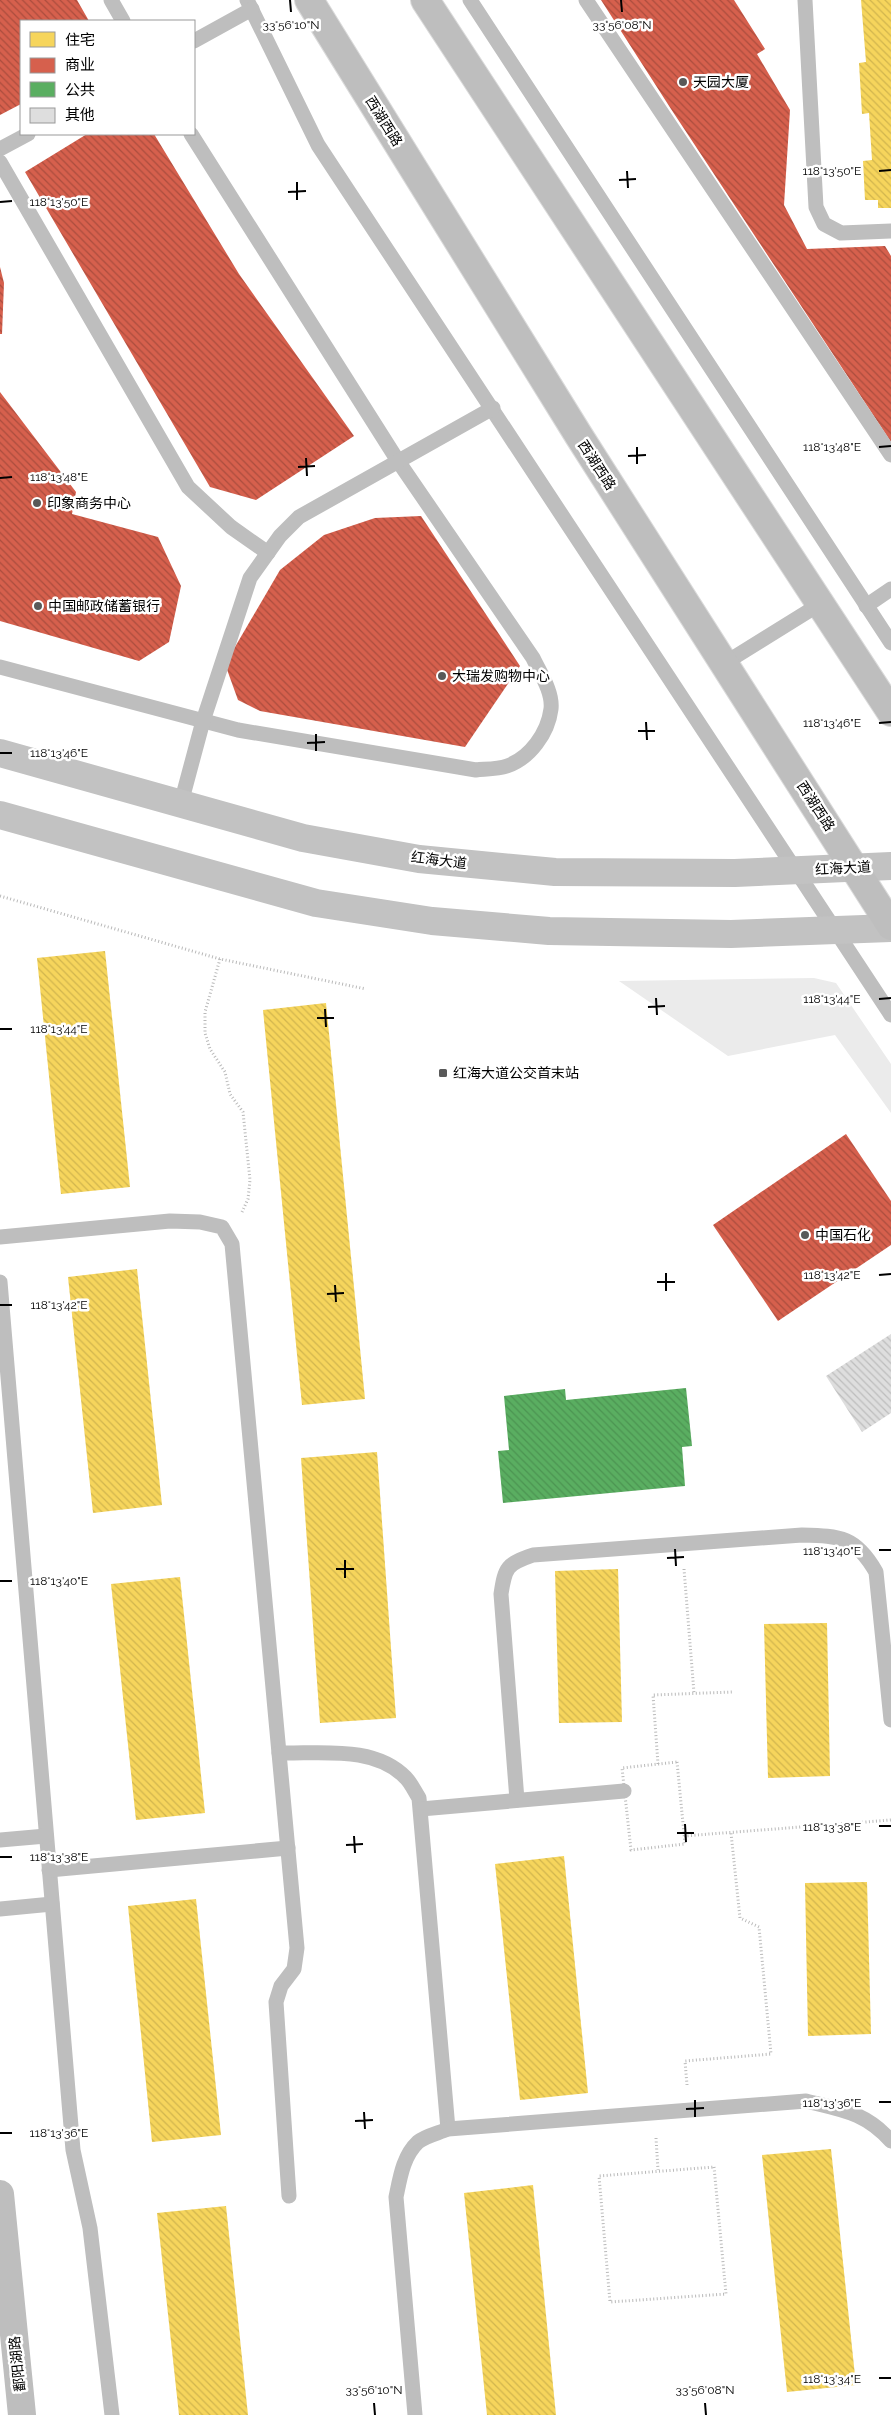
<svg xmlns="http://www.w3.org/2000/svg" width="891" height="2415" viewBox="0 0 891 2415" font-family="Raleway,'Noto Sans SC',sans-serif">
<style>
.green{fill:#ebebeb}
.homes{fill:url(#homes-back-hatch)}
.shops{fill:url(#shops-back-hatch)}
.public{fill:url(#public-back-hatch)}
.building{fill:url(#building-back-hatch)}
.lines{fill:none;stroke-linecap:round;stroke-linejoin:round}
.primary-casing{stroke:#dbdbdb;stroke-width:30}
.path{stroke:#b9b9b9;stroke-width:3;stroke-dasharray:1 2.5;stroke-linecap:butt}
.service{stroke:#bebebe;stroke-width:15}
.tertiary{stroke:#bebebe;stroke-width:28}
.secondary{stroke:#c2c2c2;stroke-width:28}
.primary{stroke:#bebebe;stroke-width:28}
.ticks{fill:none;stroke:#000;stroke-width:2}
.poi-dot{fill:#595959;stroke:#fff;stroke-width:2}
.labels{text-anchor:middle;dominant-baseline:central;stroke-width:5;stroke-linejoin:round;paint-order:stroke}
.poi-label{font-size:14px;fill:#000;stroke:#fff;text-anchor:start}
.street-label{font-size:14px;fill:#000;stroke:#fff}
.ticks-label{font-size:12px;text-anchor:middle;fill:#000;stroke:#fff;stroke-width:5;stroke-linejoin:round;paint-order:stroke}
</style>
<defs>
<pattern id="homes-back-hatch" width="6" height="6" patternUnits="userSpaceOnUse" patternTransform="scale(1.25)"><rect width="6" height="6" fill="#f6d55c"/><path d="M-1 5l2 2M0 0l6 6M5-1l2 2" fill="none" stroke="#d1b54e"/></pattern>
<pattern id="shops-back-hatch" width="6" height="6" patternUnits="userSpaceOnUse" patternTransform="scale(1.25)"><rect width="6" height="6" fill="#d6604d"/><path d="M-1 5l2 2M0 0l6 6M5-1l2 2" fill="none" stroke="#ab4d3e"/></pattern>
<pattern id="public-back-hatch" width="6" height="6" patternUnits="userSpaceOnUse" patternTransform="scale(1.25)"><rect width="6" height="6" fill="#5aae61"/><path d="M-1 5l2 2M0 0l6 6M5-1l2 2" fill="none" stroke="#4c9452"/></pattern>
<pattern id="building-back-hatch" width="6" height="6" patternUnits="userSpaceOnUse" patternTransform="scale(1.25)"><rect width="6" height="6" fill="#dedede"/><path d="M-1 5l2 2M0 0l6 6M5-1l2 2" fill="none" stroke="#bdbdbd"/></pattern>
</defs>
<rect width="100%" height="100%" fill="#fff"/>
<path class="green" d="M814,978L836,983L891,1064V1113L835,1035L728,1056L619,981Z"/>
<g class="homes">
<path d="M861,0H891V208H878V200H865L863,161L872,160L869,113L862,114L859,63L866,62Z"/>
<path d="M105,951L130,1187L61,1194L37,958Z"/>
<path d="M326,1003L365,1399L302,1405L263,1010Z"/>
<path d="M137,1269L162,1505L93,1513L68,1277Z"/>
<path d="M377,1452L396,1718L320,1723L301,1458Z"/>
<path d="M618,1569L622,1722L559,1723L555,1571Z"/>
<path d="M180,1577L205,1813L136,1820L111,1584Z"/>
<path d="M827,1623L830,1776L768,1778L764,1624Z"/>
<path d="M564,1856L588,2093L520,2100L495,1864Z"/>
<path d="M867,1882L871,2034L808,2036L805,1883Z"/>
<path d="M196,1899L221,2135L152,2142L128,1906Z"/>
<path d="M831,2149L856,2385L787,2392L762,2155Z"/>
<path d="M533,2185L556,2415H487L464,2193Z"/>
<path d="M226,2206L248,2415H179L157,2213Z"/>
</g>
<g class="shops">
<path d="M0,0H77L89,21H21V104L0,115Z"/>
<path d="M601,0H734L765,49L757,54L790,110L784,205L807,249L885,246L891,256V442L671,109Z"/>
<path d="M87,134H154L239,274L354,436L256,500L210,487L25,172Z"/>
<path d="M0,267L4,283L2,334H0Z"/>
<path d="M0,392L76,492L72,514L158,537L181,586L169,642L139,661L0,621Z"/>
<path d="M421,516L520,666L465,747L260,711L238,700L225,664L280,570L324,535L375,518Z"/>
<path d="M846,1134L891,1201V1245L778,1321L713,1225Z"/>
</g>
<path class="public" d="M686,1388L692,1446L682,1447L685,1486L503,1503L498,1451L509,1450L504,1396L565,1389L566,1400Z"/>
<path class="building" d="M891,1334V1413L862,1432L826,1376Z"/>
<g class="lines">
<g class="primary-casing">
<g id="primary">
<path d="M309,0L579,436L891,926"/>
<path d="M425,0L891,712"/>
</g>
</g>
<g class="path">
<path d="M0,896L220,959L366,989"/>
<path d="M220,959L205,1012V1033L210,1049L225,1072L230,1094L243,1112L250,1180L248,1199L242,1212"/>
<path d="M684,1569L694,1693"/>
<path d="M677,1762L685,1844L631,1850L622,1768Z"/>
<path d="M658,1764L653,1695L732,1692"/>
<path d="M684,1836L891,1820"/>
<path d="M687,2085L685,2061L771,2054L759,1927L740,1918L731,1833"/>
<path d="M656,2138L658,2170"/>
<path d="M714,2167L726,2294L610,2302L599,2176Z"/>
</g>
<g class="service">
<path d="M111,0L123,21"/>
<path d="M247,0L318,145L891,1015"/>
<path d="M470,0L891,643"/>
<path d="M586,0L891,455"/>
<path d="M805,0L816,207L824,224L841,233L891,231"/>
<path d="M194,41L252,9"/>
<path d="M0,149L28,134"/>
<path d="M0,162L188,487L231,527L268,553"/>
<path d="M866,606L891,589"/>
<path d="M725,663L820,604"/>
<path d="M0,667L238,730L476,770C486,769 498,769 507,766C530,758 548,733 551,709C553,692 540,673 533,658L398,461L191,134"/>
<path d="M181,803L203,721L250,578L280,536L299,517L493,408"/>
<path d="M0,1237L170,1221L200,1222L222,1227L232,1244L297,1948L294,1969L281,1986L276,2002L289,2196"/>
<path d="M0,1282L73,2150L90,2228L112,2415"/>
<path d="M279,1753C320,1754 375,1745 406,1778C411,1783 415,1792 419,1798L448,2129"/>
<path d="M517,1800L501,1594C505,1567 507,1564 533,1555L802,1535C841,1536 856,1537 876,1572L891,1720"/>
<path d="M421,1809L624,1791"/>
<path d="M0,1840L46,1836"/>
<path d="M49,1870L288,1848"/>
<path d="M0,1909L52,1904"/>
<path d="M415,2415L396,2197C400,2178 403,2156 418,2142C425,2136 439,2133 448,2129L806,2101C842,2110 865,2112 891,2141"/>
</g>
<path class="tertiary" d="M0,2194L22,2415"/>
<g class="secondary">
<path d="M0,753L303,838L419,859L555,872L735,873L891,866"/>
<path d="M0,815L316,903L432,921L549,931L731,934L891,928"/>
</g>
<use href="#primary" class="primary"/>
</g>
<path class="ticks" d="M290,0L291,12M621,0L622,12M627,171L628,188M879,171L891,170M619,180L636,179M297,182V200M288,192L306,191M0,202L12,201M637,447V464M879,447L891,446M628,456L646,455M306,458L307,476M298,467L315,466M0,478L12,477M646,722L647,740M879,723L891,722M638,731H655M316,734V751M307,743L325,742M0,753H12M656,998L657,1015M879,999L891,998M648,1007L665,1006M325,1009L326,1027M317,1018H334M0,1029H12M666,1273V1291M879,1275L891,1274M657,1282H675M335,1285L336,1302M327,1294L344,1293M0,1305H12M675,1549L676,1566M879,1550H891M667,1558L684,1557M345,1560V1578M336,1569H354M0,1581H12M685,1824L686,1842M879,1826H891M677,1833H694M354,1836L355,1853M346,1845L363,1844M0,1857H12M695,2100V2117M879,2102H891M686,2109L704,2108M364,2112L365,2129M355,2121L373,2120M0,2133H12M879,2378H891M374,2403L375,2415M705,2403L706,2415"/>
<g class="poi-dot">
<circle cx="683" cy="82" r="5"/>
<circle cx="37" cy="503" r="5"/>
<circle cx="38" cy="606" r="5"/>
<circle cx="442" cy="676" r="5"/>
<rect x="438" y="1068" width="10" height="10" rx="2.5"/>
<circle cx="805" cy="1235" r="5"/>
</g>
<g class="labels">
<g class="poi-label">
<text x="693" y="82">天园大厦</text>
<text x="47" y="503">印象商务中心</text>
<text x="48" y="606">中国邮政储蓄银行</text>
<text x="452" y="676">大瑞发购物中心</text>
<text x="453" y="1073">红海大道公交首末站</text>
<text x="815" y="1235">中国石化</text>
</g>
<g class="street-label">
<text transform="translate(384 121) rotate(58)">西湖西路</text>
<text transform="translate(597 465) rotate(57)">西湖西路</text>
<text transform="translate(816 806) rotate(57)">西湖西路</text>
<text transform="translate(439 860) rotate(7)">红海大道</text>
<text transform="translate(843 868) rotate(-3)">红海大道</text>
<text transform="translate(17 2364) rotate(-96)">鄱阳湖路</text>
</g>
</g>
<g class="ticks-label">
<text x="291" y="29">33°56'10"N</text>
<text x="622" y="29">33°56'08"N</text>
<text x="832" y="175">118°13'50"E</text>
<text x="59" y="206">118°13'50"E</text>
<text x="832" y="451">118°13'48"E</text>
<text x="59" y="481">118°13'48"E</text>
<text x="832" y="727">118°13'46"E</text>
<text x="59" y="757">118°13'46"E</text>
<text x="832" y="1003">118°13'44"E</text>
<text x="59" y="1033">118°13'44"E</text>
<text x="832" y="1279">118°13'42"E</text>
<text x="59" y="1309">118°13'42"E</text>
<text x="832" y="1555">118°13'40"E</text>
<text x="59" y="1585">118°13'40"E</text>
<text x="832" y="1831">118°13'38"E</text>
<text x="59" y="1861">118°13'38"E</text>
<text x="832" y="2107">118°13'36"E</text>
<text x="59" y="2137">118°13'36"E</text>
<text x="832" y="2383">118°13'34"E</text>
<text x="374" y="2394">33°56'10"N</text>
<text x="705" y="2394">33°56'08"N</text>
</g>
<rect x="20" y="20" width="175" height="115" fill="#ffffff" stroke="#999999"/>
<rect x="30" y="32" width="25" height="15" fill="#f6d55c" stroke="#999999"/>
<text x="65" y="45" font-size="15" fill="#000000">住宅</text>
<rect x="30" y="58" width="25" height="15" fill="#d6604d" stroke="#999999"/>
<text x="65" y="70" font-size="15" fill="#000000">商业</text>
<rect x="30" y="82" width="25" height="15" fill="#5aae61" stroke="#999999"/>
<text x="65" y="95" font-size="15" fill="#000000">公共</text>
<rect x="30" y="108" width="25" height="15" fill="#dedede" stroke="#999999"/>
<text x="65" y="120" font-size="15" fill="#000000">其他</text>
</svg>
